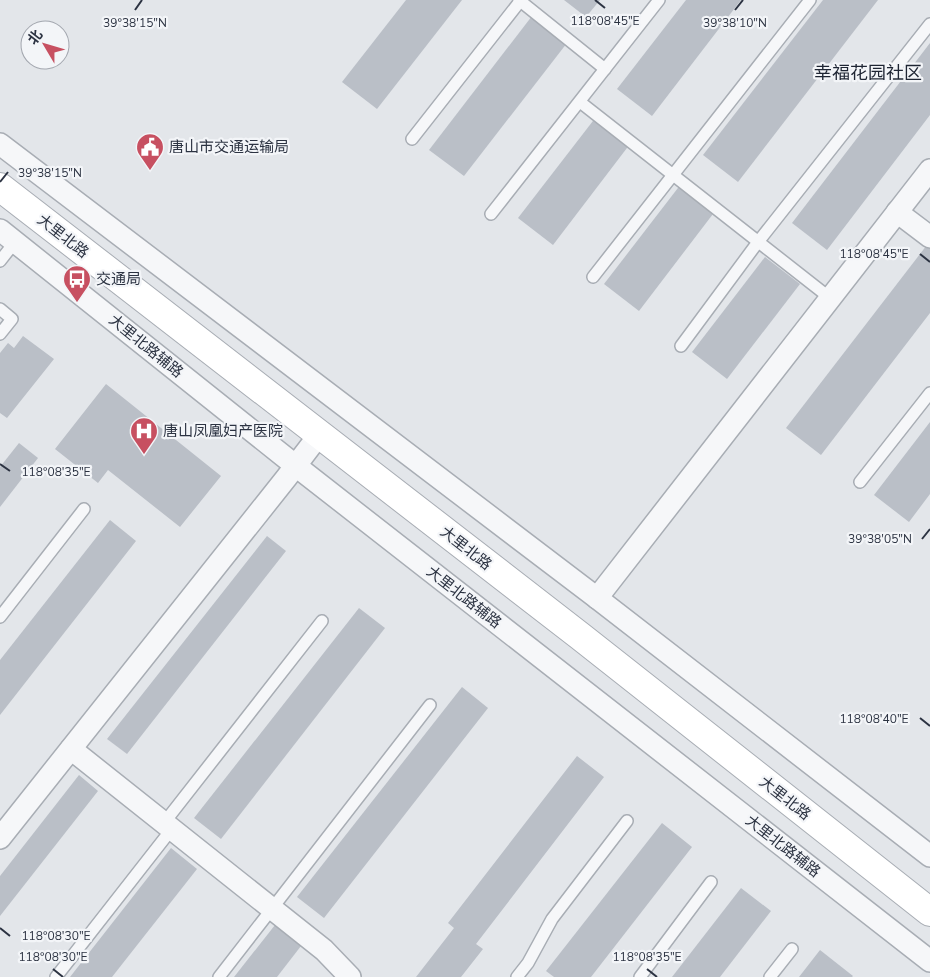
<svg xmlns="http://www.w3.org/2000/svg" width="930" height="977" viewBox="0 0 930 977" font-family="'Nunito Sans','Noto Sans SC',sans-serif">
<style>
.building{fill:#babfc7}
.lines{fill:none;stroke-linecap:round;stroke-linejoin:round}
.lane-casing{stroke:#a8adb4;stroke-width:14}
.street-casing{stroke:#a8adb4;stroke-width:24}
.secondary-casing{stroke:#a8adb4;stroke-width:30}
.lane{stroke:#f6f7f9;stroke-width:11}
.street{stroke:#f6f7f9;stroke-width:21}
.secondary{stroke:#fff;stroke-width:28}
.ticks{fill:none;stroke:#2c3342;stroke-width:2}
.labels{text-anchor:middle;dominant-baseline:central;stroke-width:4.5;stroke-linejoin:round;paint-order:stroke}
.poi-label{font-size:15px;fill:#2c3342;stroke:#f3f5f8;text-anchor:start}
.street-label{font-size:15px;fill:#2c3342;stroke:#f3f5f8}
.quarter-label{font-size:18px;fill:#1e2533;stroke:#f3f5f8}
.ticks-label{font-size:12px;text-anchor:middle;fill:#2c3342;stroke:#f3f5f8;stroke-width:4.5;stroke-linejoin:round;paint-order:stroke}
</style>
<rect width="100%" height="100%" fill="#e3e6ea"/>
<g class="building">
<path d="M406,0H462L377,109L342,82Z"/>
<path d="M564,0H600L586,17Z"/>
<path d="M686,0H741L652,116L617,89Z"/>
<path d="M823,0H878L738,182L703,155Z"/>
<path d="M532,16L567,43L464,176L429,150Z"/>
<path d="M930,43V115L827,250L792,223Z"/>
<path d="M596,117L630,144L553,245L518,218Z"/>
<path d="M681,184L716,210L639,311L604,284Z"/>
<path d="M930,241V313L821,455L786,428Z"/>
<path d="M765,257L800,284L727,379L692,352Z"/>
<path d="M23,336L54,359L7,418L0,413V353L8,343L14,348Z"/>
<path d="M106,384L221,476L180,527L108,470L98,483L55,449Z"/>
<path d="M930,422V494L909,522L874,495Z"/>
<path d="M19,443L38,458L0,507V467Z"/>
<path d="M110,520L136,541L0,715V660Z"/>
<path d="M267,536L286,551L127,754L107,739Z"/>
<path d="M359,608L385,628L221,839L194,818Z"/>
<path d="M462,687L488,708L324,918L297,897Z"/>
<path d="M577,756L604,777L476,944L483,949L461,977H416L454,928L448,923Z"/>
<path d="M79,775L98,791L0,916V876Z"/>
<path d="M662,823L692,847L591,977H554L546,971Z"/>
<path d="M171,848L197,869L112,977H70Z"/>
<path d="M741,888L771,911L720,977H672Z"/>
<path d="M275,925L301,946L277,977H234Z"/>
<path d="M820,950L853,976L852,977H799Z"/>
</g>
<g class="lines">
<g class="lane-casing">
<g id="lane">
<path d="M519,0L605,69"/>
<path d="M580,102L830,298"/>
<path d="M412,139L521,0"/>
<path d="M491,214L659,0"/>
<path d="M0,261L15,242"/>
<path d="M593,277L810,0"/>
<path d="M0,309L12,319L0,334"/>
<path d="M681,346L758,242L930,24"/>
<path d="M860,482L930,393"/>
<path d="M0,617L84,509"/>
<path d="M164,823L322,621"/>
<path d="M56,977L171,830"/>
<path d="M219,977L430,705"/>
<path d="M517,977L528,963L552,919L627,821"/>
<path d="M640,977L711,882"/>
<path d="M770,977L792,949"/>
</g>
</g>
<g class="street-casing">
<g id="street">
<path d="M0,144L597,598L930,856"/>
<path d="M897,212L930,237"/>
<path d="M0,230L296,466L930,961"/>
<path d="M597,598L930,170"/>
<path d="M71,749L324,950L350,977"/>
<path d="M0,838L287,477L319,435"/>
</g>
</g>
<g class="secondary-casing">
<path id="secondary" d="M0,187L580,636L930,912"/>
</g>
<use href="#lane" class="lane"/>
<use href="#street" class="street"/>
<use href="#secondary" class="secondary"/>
</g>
<path class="ticks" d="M595,0L605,8M135,10L142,0M735,10L743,0M0,182L8,172M920,254L930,262M0,464L10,471M922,539L930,529M920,718L930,726M0,928L10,936M53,969L63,977M647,969L657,977"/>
<defs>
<g id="civic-pin" transform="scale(1.4375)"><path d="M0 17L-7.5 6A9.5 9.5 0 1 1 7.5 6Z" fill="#c75061" stroke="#f3f5f8"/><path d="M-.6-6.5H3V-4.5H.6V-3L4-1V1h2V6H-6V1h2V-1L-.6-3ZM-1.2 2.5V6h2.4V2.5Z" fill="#fff"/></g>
<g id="bus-pin" transform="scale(1.4375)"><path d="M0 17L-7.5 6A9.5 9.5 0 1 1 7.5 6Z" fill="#c75061" stroke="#f3f5f8"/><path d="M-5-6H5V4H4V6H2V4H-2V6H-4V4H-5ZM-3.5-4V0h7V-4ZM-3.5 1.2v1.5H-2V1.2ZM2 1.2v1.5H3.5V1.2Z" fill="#fff"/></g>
<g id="hospital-pin" transform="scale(1.4375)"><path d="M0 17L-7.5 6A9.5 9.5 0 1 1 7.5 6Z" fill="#c75061" stroke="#f3f5f8"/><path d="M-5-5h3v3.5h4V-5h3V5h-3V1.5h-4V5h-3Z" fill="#fff"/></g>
</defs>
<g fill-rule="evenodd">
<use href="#civic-pin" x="150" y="147"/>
<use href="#bus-pin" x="77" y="279"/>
<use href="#hospital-pin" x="144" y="431"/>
</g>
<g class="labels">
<g class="poi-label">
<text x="169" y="147">唐山市交通运输局</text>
<text x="96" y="279">交通局</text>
<text x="163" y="431">唐山凤凰妇产医院</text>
</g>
<g class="street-label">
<text transform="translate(63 236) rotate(38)">大里北路</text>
<text transform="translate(146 346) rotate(39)">大里北路辅路</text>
<text transform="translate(466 548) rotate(38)">大里北路</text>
<text transform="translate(464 597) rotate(38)">大里北路辅路</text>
<text transform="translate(785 798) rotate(38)">大里北路</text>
<text transform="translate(783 846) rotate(38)">大里北路辅路</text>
</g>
<g class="quarter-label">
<text x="868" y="73">幸福花园社区</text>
</g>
</g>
<g class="ticks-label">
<text x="605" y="25">118°08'45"E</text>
<text x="135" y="27">39°38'15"N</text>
<text x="735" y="27">39°38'10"N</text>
<text x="50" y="177">39°38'15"N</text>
<text x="874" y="258">118°08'45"E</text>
<text x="56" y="476">118°08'35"E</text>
<text x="880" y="543">39°38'05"N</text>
<text x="874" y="723">118°08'40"E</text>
<text x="56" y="940">118°08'30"E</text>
<text x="53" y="961">118°08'30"E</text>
<text x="647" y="961">118°08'35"E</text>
</g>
<g transform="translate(45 45) rotate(308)"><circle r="24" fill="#f3f5f8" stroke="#a3a7af"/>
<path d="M0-4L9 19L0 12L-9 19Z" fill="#c75061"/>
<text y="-8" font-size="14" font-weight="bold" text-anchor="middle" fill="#2c3342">北</text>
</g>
</svg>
